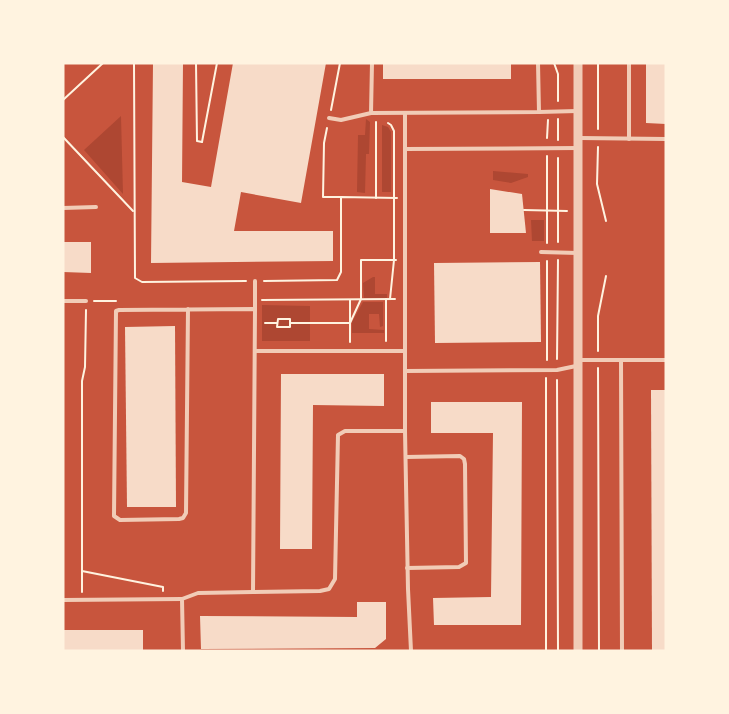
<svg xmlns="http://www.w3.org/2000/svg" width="729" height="714" viewBox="0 0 729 714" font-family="'DejaVu Sans',sans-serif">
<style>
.green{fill:#ae4732}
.building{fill:#f7dbc8}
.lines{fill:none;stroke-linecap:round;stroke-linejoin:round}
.path{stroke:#fff3e0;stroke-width:2}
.service{stroke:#f1ccb7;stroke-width:4}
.tertiary{stroke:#f1ccb7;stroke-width:9}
</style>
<rect width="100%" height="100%" fill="#c8553d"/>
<g class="green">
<path d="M121,116L123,194L84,150Z"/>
<path d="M366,119L370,122L369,154H366L365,193L357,192L358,135H365Z"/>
<path d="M382,125L388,127L391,132V192H382Z"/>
<path d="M493,171L528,174V177L511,183L493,180Z"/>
<path d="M531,220H544V241H532Z"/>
<path d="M373,277H375V294H387V298H364L363,283Z"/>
<path d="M363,302H383V326L380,327L379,314H369V329L384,330V333H352V322Z"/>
<path d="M262,305L310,306V341H262Z"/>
</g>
<g class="building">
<path d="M153,63H183L182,182L211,187L233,63H326L301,203L241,192L234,231H333V261L151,263Z"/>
<rect x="383" y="63" width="128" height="16"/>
<path d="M646,63H666V124L646,123Z"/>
<path d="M490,189L522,194L526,233H490Z"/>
<path d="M63,242H91V273L63,272Z"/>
<path d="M540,262L541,342L435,343L434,263Z"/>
<path d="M175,326L176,507H127L125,327Z"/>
<path d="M281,374H384V406L313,405L312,549H280Z"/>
<path d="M651,390H666V651H652Z"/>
<path d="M431,402H522L521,625H434L433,598L491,597L493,433H431Z"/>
<path d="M357,602H386V639L375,648L201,649L200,616L357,617Z"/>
<rect x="63" y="630" width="80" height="21"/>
</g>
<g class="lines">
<g class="path">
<path d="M134,63L135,278L142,282L246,281"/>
<path d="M196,63L197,141L202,142"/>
<path d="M554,63L558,74V101"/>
<path d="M63,100L103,63"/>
<path d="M331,110L340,63"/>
<path d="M376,122V198"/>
<path d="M388,123L391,125L394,131V260L390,299"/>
<path d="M327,128L324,143L323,197H341"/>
<path d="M598,129V63"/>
<path d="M63,137L133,211"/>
<path d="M547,138L548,120"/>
<path d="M558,140V119"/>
<path d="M202,142L217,63"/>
<path d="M598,147L597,184L606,221"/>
<path d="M547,156V243"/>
<path d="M524,210L567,211"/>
<path d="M558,242V158"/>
<path d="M264,281L337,280L341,272V197L397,198"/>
<path d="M386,299V341"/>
<path d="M262,300L395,299"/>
<path d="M94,301H116"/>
<path d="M278,319H290V327H277Z"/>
<path d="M265,323H277"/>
<path d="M290,323H350L361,299V260H396"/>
<path d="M350,342V300"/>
<path d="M598,351V316L606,276"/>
<path d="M557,359L558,260"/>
<path d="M547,360V261"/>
<path d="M598,368L599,651"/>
<path d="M557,380L558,651"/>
<path d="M82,571L163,587V591"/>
<path d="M82,592V381L85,367L86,310"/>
<path d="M546,651V378"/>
</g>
<g class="service">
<path d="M372,63L371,113L539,112L538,63"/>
<path d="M539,112L577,111"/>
<path d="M329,118L341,120L371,113"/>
<path d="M580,138L666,139"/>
<path d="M629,139V63"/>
<path d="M405,149L579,148"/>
<path d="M63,208L96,207"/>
<path d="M541,252L578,253"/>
<path d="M255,281V309"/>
<path d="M63,301H86"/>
<path d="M188,309L186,513L183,518L179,519L120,520L114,516L116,311L119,310L255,309L253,592L320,591L329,589L335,579L338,435L345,431H405V114"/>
<path d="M256,351H405"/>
<path d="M580,360H666"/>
<path d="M621,360L622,651"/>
<path d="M405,371L557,370L576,366"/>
<path d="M405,431L408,589L411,651"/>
<path d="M406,457L460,456L464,459L465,464L466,563L459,567L407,568"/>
<path d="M63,600L182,599"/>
<path d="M183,651L182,599L198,593L253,592"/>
</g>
<path class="tertiary" d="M578,63V651"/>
</g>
<rect width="729" height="714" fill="none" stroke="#fff3e0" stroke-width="129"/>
</svg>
